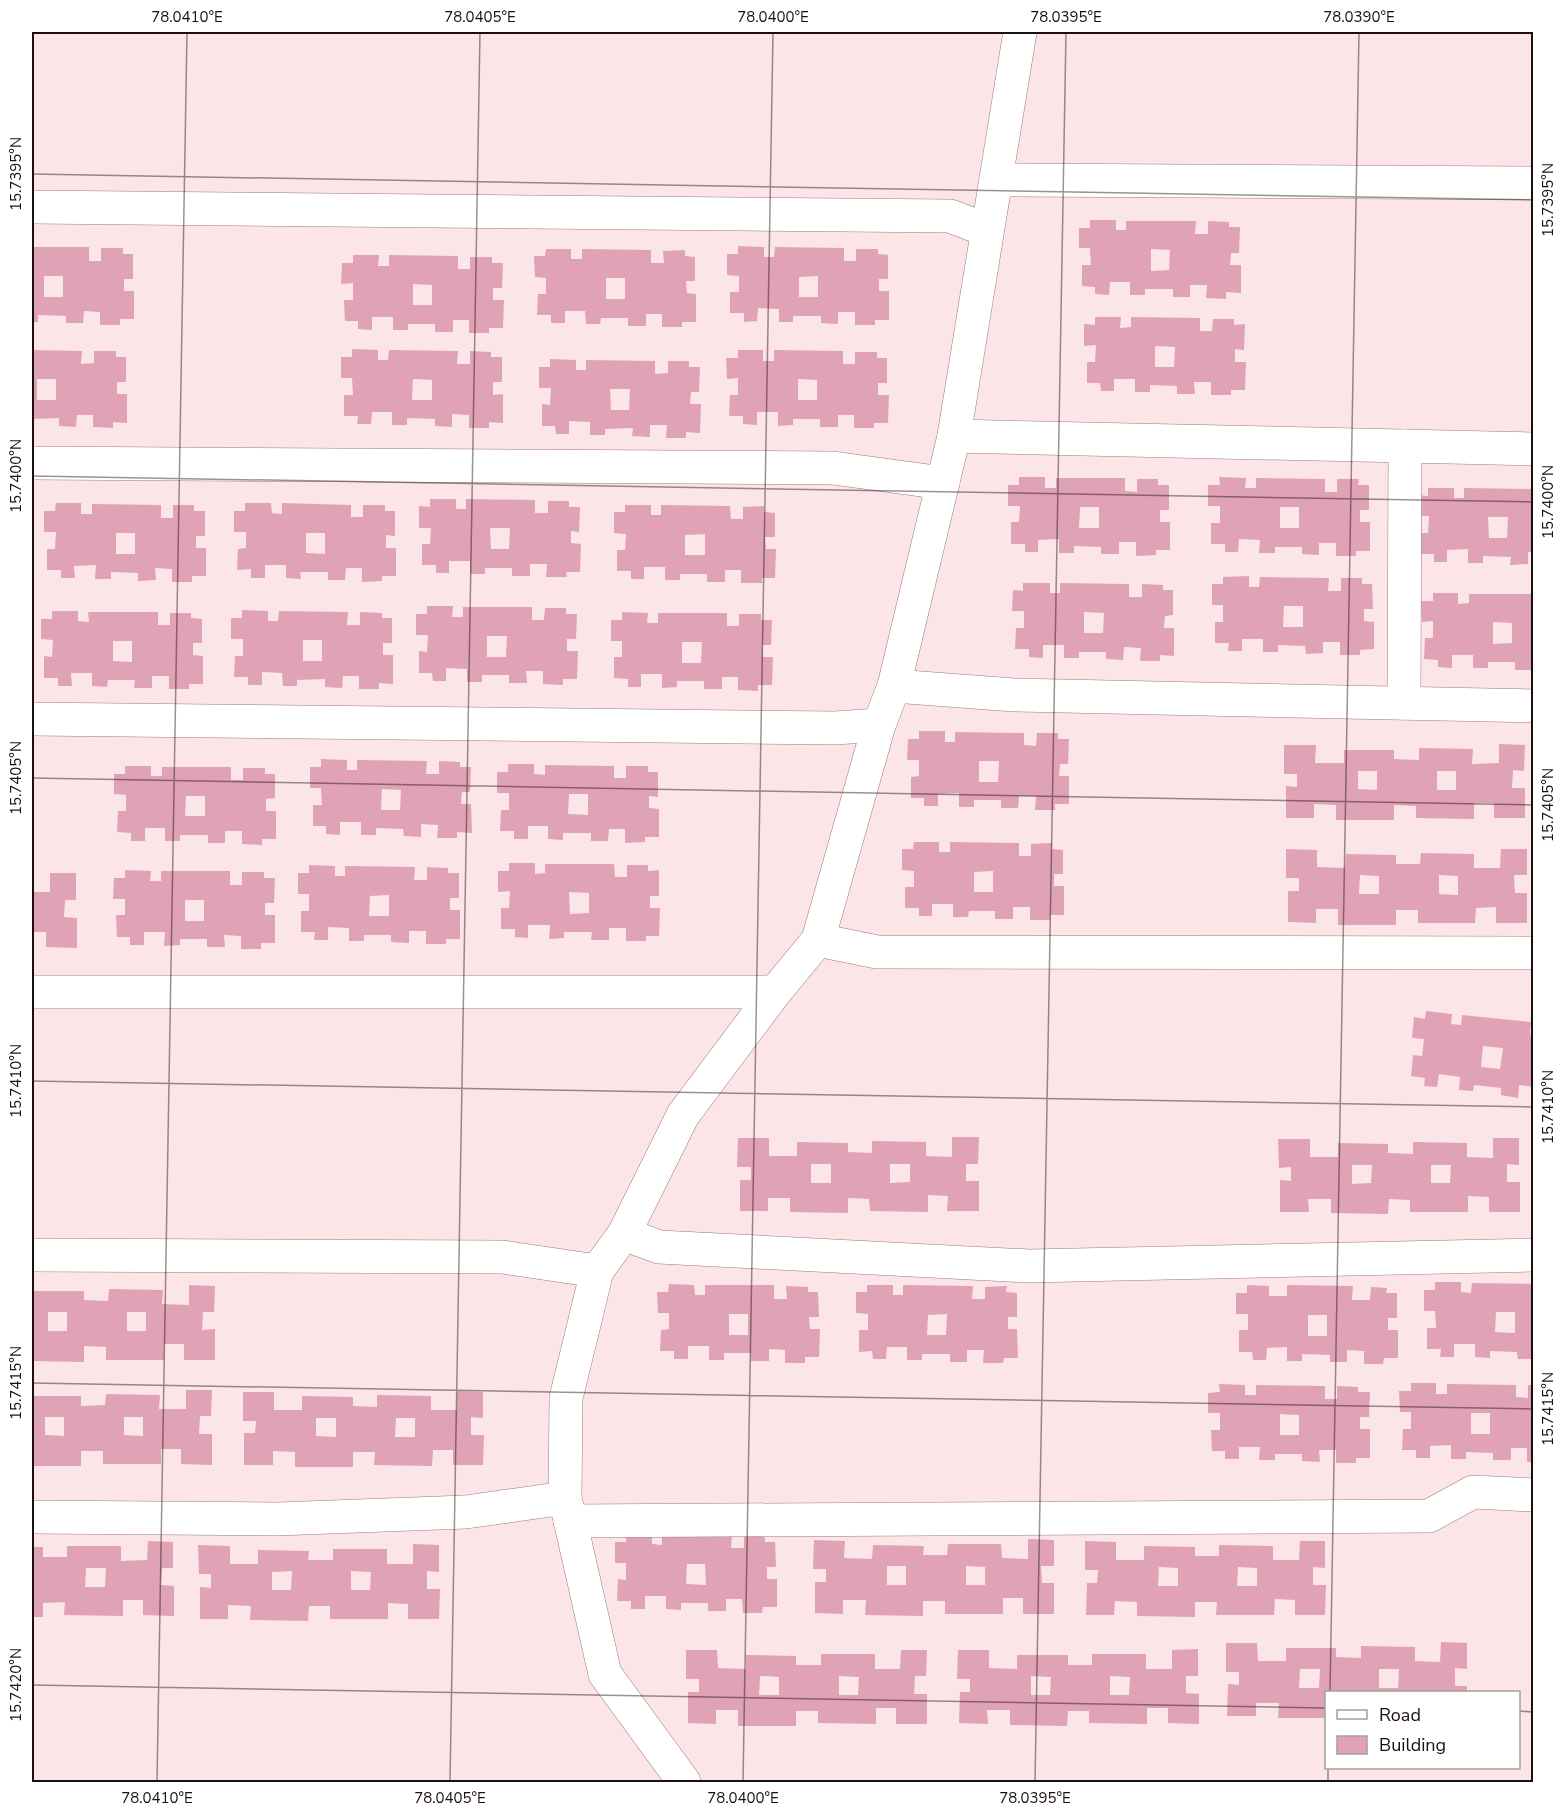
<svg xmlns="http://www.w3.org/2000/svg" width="1565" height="1814" viewBox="0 0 1565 1814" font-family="'Nunito Sans',sans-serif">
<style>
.building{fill:#e0a2b7;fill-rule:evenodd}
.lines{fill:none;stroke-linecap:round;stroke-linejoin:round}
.minor-casing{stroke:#9c7a7b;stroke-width:34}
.minor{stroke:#fff;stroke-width:33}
.ticks{fill:none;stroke:#1c0f10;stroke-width:1.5;stroke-opacity:0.45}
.neatline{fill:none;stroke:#1c0f10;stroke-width:2}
.ticks-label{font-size:15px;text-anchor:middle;fill:#1c0f10}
</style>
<rect width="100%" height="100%" fill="#fce5e6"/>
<g class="building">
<path d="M1090,220H1116V230H1126V221H1196L1195,234H1208V221L1229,222V227H1240L1239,253H1231L1230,265H1241V293L1226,292V299L1206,298L1207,285H1190V297H1173V289H1145V295H1130V282H1110L1109,295L1095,294V287L1082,286V265H1091L1090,248H1079V228H1090ZM1151,249L1170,250L1169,270L1151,271Z"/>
<path d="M738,246L764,247V257H774L775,247L844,248V261H856V249H878V254L888,255V279H879V291H889V320H875V325H855V312H838V324L821,323V316H793V322H779V309L758,308L757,321L744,322V313H730V292H739V276L727,275V254H738ZM818,276V297H799V277Z"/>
<path d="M32,247H89V261H101V248H123V254H133V279H124V291H134V319H120V325H100V312L84,311L83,323H66V316L38,315V322H32ZM44,276H63V297H44Z"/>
<path d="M546,249H571V259H582V249L651,250V263H664L663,251L685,250V256L695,257V281H686L687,293L696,294V322H682V327H662V314H646V326H628V318H601L600,324H586L585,311H565V323H551V315H537L538,294H546V278L535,277L534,256H545ZM606,278H625V299H606Z"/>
<path d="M353,255H379L378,266H389V255L458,256V269H470V257H492V263H503L502,288H493V300H504L503,328H489V333H469V320H453V332H435V324H408V330H393V317H372V330L358,329V321H345L344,300H353V283L341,284L342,263H353ZM413,284L432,285V305H413Z"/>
<path d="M1095,317H1121L1120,328L1131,327V317L1200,318V331H1212L1213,319H1234V325L1245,324L1244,350L1235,349V362H1246L1245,390H1231V395H1211V382H1194L1195,394H1177V386L1150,385V392H1135V379H1114V391H1101L1100,383H1087V362H1095L1096,345L1084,346V324L1095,325ZM1155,346L1175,347L1174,367H1155Z"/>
<path d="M352,349L378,350V360H388L389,350L458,351L457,364H470V351L491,352V357H502V382H493V395L503,394V423L489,422V428H469V415L452,414V427L435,426V419L407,418V425H392V412H372L371,424H357L358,416H344V395H353L352,378H341V357H352ZM413,379L432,380V400H412Z"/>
<path d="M32,350L82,351L81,364L94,363V351H116V357H126V382H117V394H127V423L113,422V428L93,427V415H77L76,427L59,426V418L32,419ZM37,379H56V400H37Z"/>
<path d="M738,350H763V361H774V350L843,351V364H855V352H877V358H887V383H878V395H889L888,423H874V428H854V415H838V427H820V419H793V425L778,426V412H757V425L743,424V416H729L730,395H738V378L727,379L726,358H738ZM798,379L817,380V400H798Z"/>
<path d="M550,359L576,360V370H586V360L655,361V374L668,373V361H689V367H700L699,392H691L690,404H701L700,433L686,432V438H666L667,425H650V437L632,436L633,428L605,429V435H590V422L569,421V434H556L555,426H542V404L550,405L551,388H539V367H550ZM610,389H630L629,410H611Z"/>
<path d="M1019,477H1045V488H1056V478H1125V491L1137,492V479H1158V485H1169V510H1160V522H1170V550H1156V555L1136,556V542H1119V554H1101V547L1074,546V553H1059V539L1038,540V552H1025V544H1011V522H1019L1020,506H1008V485H1019ZM1080,507H1099V528H1079Z"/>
<path d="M1219,477L1246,478L1245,488H1256V478L1325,479V492H1337V479H1359L1358,485H1369V510H1360V522H1370V551H1356V556H1336V543H1319V555L1302,554V547H1275V553H1259L1260,540L1239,539L1238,552H1225V544H1211V523H1220V506H1208V485H1220ZM1280,507H1299V528H1280Z"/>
<path d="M1428,488H1454V498H1464V488L1533,489L1534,552H1528V564L1510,565L1511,557L1483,556V563H1468V549L1447,550V562H1434V554H1420V533H1428L1429,516H1417V495L1428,496ZM1488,517H1508L1507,538H1489Z"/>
<path d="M430,499H456V509H466V499L535,500V513H548V501H569V507H580L579,532L571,531V543L581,544L580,572H566L567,577H546L547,564H530V576H512V568H485V574H470V561H449V573H436V565H422V544H430L431,528H419V506L430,507ZM490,528H510L509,549H491Z"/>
<path d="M56,503H81V514H92V504L161,505V518H173V505H194V511H205V536H196V548H206V576H192V582H172V569L155,568L156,580L138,581V573L111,572V579H95L96,565L74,566L75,578H61V570H47V549H55L56,532H44V511H55ZM116,533H135V554H116Z"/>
<path d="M245,503H271L272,513L282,514V503L351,505V517H363V505H385V511H395V536L386,535V548H396V576H382V581L362,582V568H346L345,580H328V572H300L301,579L286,578V565H265V578H251V569L237,570L238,549L246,548V532H234V511H245ZM306,533H325V554L306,553Z"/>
<path d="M625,505H651V515H661V505L730,506L731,519H743V507L764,506V512L775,513V537H765L766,549H776L775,578H762V583H741V570H725V582H707V574H680V580H665V567H644V579H631V571H617V550H625L626,534L614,533V512H625ZM705,534V555H685V535Z"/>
<path d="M1249,576V587H1259L1260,577L1329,578L1328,591H1341V578H1362V584H1372L1373,609H1364V621L1374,622V649L1360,650V655H1340V642H1323V653L1306,654L1305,646L1278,645V652H1263V639H1242V651H1228L1229,643H1215V622H1223V605H1212V584H1223V577ZM1284,606H1303V627H1283Z"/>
<path d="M1023,583H1050V593H1060V583L1129,584V597H1142V584L1163,585V590H1173V615L1165,616L1164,628H1174V656L1160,655V661H1140L1141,648L1124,647L1123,660L1106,659V652H1079V658H1064V645H1043V658L1029,657V649H1015L1016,628H1024V611H1012L1013,590L1023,591ZM1084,612L1104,613L1103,633H1084Z"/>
<path d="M1433,593H1458V604L1469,603V594H1534L1533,670H1515V662H1488V668H1473V655H1452V668L1438,667V660L1424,659L1425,638H1433V621L1422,622L1421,601H1433ZM1493,622L1512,623V643L1493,644Z"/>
<path d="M427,606H453L452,617H463V607H532V620H544L545,608H566V614H577L576,639H567V651H578L577,679H563V685L543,684V671H526L527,683H509V675H482V682H467V669L446,668V681H433L432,673H419V651L427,652L428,635H416V614H427ZM487,636H507L506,657H487Z"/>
<path d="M242,610L268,611V621H278L279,611L348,612L347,625H360V612L382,613V618H392V643H383V655H393V684L379,683V689H359V676H343L342,688L325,687V679L297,680V686H283L282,673L262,672V685H248V677H234L235,656H243V639H231V618H242ZM303,640H322V661H303Z"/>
<path d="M52,611H78V621L89,622L88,612H158V625H170V613H191V618L202,619V643H193V655L203,656V684H189V689H169V676H152V688H134L135,680H108L107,687L92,686V673H71L72,686H58V678H44V656L52,657L53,640L41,639V619H52ZM113,641H132V662L113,661Z"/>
<path d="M622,612L648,613L647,623H658V613H727V626H739V614H761V620H772L771,645H762L763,657H773L772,685H758V691L738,690V677H722V689H704V681H677V687L662,688V674H641V687H628V679L614,678V657H622V641H611V620H622ZM682,642H702L701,663H682Z"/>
<path d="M919,731H945V742H955V732L1024,733V745L1036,746L1037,733H1058V739H1069L1068,764H1060L1059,776H1069V804H1055V810H1035L1036,796H1019L1018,808H1001V800H974V807H959V793L938,794V806H924V798H911V777L919,776V760H907L908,739H919ZM979,761H999L998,782H979Z"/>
<path d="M1499,744L1525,745L1524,771L1513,770L1512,788H1525V818H1494V803H1474V819L1416,818V806L1394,805V820H1336V805L1314,804V818H1286V786L1297,787V774H1284V745H1316L1315,763H1344V750H1394V759L1419,760V748L1473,749L1472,764L1499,763ZM1358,771H1377V790L1358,789ZM1437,771H1456V790H1437Z"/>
<path d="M321,759L347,760V770H357V760L427,761L426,774H439V761L460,762V767H471L470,792H462L461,804H471L472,833L457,832V838H437L438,825L421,824V837L404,836L403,829L376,828V835H361V822H340V835L326,834V826H313V805H322L321,788H310V767H321ZM382,789L401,790L400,810H381Z"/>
<path d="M508,764H534V774L545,775V765L614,766V778H626V766H648V772H658V797L649,796V808L659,809V837H645V842L625,843V829H609L608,841H591V833H563V840L548,839V826H528V839H514V831H500L501,810H509V793H497V772H508ZM569,794H588V815L568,814Z"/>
<path d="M125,766H151V776H162V767H231V780H243V768H265V774H275V798L266,799V811H276V839H262V845L242,844V831H225V843H208V835H180V841H165V828H145V841H131V833L117,832L118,811H126V795L114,794V774H125ZM186,796H205V816H185Z"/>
<path d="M914,842H939V852H950V842L1019,843V856H1031V844L1052,843V849L1063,850V874H1054V886H1064V915H1050V920H1030V907H1013V919H995V911H969L968,917H953V904H932V916H919V908H905V887H914V871L902,870V849H913ZM993,871V892H974V872Z"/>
<path d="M1286,849L1317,850V867L1345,868L1346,854L1396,855V864H1420L1421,853L1474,854V868H1500L1501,849H1527V875H1514L1515,893H1527V923H1496V907L1476,908L1475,923H1418V910H1396V925H1338V909H1316V923L1288,922V891H1299V878H1286ZM1360,875L1379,876V894H1359ZM1439,875L1458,876V895L1439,894Z"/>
<path d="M509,863H535V874L545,873V864H614L615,877H627V865H648V871L659,870V896H650V908H660L659,936H646V941H626V928H609V940H591L592,932H564V938L549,939L550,925H528V938L515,937V929H501V908H509L510,891L498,892V871H509ZM569,892L589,893V913L570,914Z"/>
<path d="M309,865L335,866V876H345V866L415,867L414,880H427V867L448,868V873H459V898H450V910H460V939H446V944H426V931H409V943L391,942V935H364V941H349V928L328,927V940H314L315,932H301V911H309V894H298V873H309ZM389,895V916H369L370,896Z"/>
<path d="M125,870L151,871L150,881H161V871H230V885H242V872H264V878H275L274,903H265V915H275V943H261V949H241V936L224,935L225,947H207V939H180V945L164,946L165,932H144V945H130V937H117L116,915H125V899H113L114,878H125ZM185,900H204V921H185Z"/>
<path d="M50,873H76V900H65L64,917L77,918V948L46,947V932H32V892H50Z"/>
<path d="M1426,1011L1452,1014L1451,1024L1461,1025L1462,1015L1531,1022L1530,1035L1534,1036V1087L1519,1085L1518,1098L1501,1095V1088L1474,1085L1473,1091L1459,1090L1460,1077L1439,1074L1437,1087L1424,1086L1425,1078L1411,1076L1413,1055L1422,1056L1424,1039L1412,1038L1414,1017L1425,1019ZM1483,1046L1503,1048L1500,1069L1481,1067Z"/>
<path d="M952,1137H979L978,1164H966V1181H979V1211H947L948,1196L928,1195V1212L870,1211L869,1199L848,1198V1213L790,1212V1198H768V1211H740V1180H751V1167H737L738,1138H769V1156H797V1142L848,1143V1152L872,1153V1141L926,1142V1156L952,1157ZM811,1164H831V1183H811ZM890,1164H910V1182L890,1183Z"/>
<path d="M1493,1138H1519V1165L1507,1164V1182H1520V1212H1489V1197L1468,1196V1212H1410V1200L1389,1199L1388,1214L1331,1213V1199H1308L1309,1212H1280V1180L1291,1181V1167L1279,1168L1278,1139H1310V1157H1338V1143L1388,1144V1153L1413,1154V1142L1467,1143V1157L1493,1158ZM1352,1165H1372L1371,1183L1352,1184ZM1431,1165H1451L1450,1183H1431Z"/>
<path d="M1435,1282H1461V1292L1471,1293L1472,1283L1534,1284V1359H1518L1517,1352L1490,1351V1358L1475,1357V1344H1454V1357H1440L1441,1349H1427V1328H1436L1435,1311H1424V1290H1435ZM1496,1312H1515V1333L1495,1332Z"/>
<path d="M669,1284L694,1285L695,1295H705V1285H774V1299H787L786,1286L808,1287V1292H818L819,1317H809L810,1329H820L819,1357H805V1363H785V1350L769,1349V1361H751V1353H724V1360H709V1346H688V1359H674V1351H660L661,1330L669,1329V1313H658L657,1292H668ZM729,1314H748V1335H729Z"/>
<path d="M189,1285L215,1286L214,1312H203L202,1330L215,1329V1360H184V1344H164V1360H106V1347L84,1346V1362L32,1361V1304H33L34,1291H84V1300L108,1301L109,1289L163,1290L162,1304L189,1305ZM48,1312H67V1331H48ZM127,1312H146V1331H127Z"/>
<path d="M867,1285H893V1295H903V1285L973,1286L972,1299H985V1287L1007,1286L1006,1292L1017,1293V1317H1008V1329H1017L1018,1358H1004L1003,1363H983L984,1350H967V1362H950V1354H922V1360H907V1347H887L886,1359H873L872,1351L859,1352V1330H868V1314L856,1313V1292H867ZM947,1314L946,1335H927L928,1315Z"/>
<path d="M1247,1285L1269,1286V1296H1287V1285L1353,1286L1352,1300H1370L1371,1287L1387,1288L1386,1293H1397V1318H1388V1330H1398V1358H1384L1383,1364H1364V1351L1347,1350V1362H1330V1355L1302,1354V1361H1287V1347L1267,1348L1266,1360H1253L1252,1352H1239V1330H1248V1314H1236V1293H1247ZM1308,1315H1327V1336H1308Z"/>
<path d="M1411,1383H1436V1394H1447V1384L1516,1385V1397L1528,1398V1385H1534V1462H1527V1448H1511V1460H1493V1453L1466,1452V1459H1451V1445L1430,1446V1458H1416V1450H1402L1403,1429H1411V1412H1400L1399,1391H1411ZM1471,1413H1490V1434H1471Z"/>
<path d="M1219,1384L1245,1385V1395H1256V1385L1325,1386V1399H1337V1386L1358,1387V1392H1370L1369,1417H1360V1429H1370V1458H1356V1463H1336V1450H1319L1320,1462L1302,1461V1454H1275V1460H1259L1260,1447H1239V1459H1225V1451H1212L1211,1430H1220V1413H1208V1393L1220,1392ZM1280,1414L1299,1415V1435H1280Z"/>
<path d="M186,1390H212L211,1416H200L199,1434H212V1465L181,1464V1449H161V1464H103V1451H81V1466H32V1396H81V1406L105,1405L106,1394L160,1395L159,1409H186ZM45,1417H64V1436L45,1435ZM124,1417H143V1436L124,1435Z"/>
<path d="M457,1391L483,1392V1418L471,1417V1435H484L483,1465H453V1450H433L432,1466L374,1465L375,1452H353V1467H295V1452L273,1451V1465H244V1433H255L256,1421H243V1392H274V1410H302V1396L353,1397V1406L377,1407V1395L431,1396V1410H457ZM316,1418H336V1437L316,1436ZM396,1418H415V1437H395Z"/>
<path d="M626,1534H652V1544L662,1545V1535L732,1536L731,1548H744V1536H765V1542H775L776,1567H767V1579H777V1607H763L762,1613H743L742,1599H726V1611H708V1603H681V1610L666,1609V1596H645V1609H631V1601H617L618,1579L626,1580V1563H615V1542H626ZM687,1564H705L706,1585L686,1584Z"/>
<path d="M1028,1539L1054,1540V1566H1041L1042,1583H1054V1614H1023V1598H1003V1614H945V1601H923V1616L865,1615L866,1600H843V1614L815,1613V1582H826V1569H813L814,1540L845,1541L844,1558L872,1559L873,1545L924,1546L923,1555H947L948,1544H1001L1002,1558L1028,1559ZM887,1566H906V1585H887ZM966,1566L985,1567V1585H966Z"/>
<path d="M148,1541L173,1542V1568H162L161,1585L174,1586V1616L143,1615V1600H123V1616L64,1615L65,1602L43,1603V1617H32V1547H43V1557H67V1546H121V1561L147,1560ZM86,1568H106L105,1587H85Z"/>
<path d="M1085,1541L1116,1542V1560H1144V1546L1195,1547V1556H1219V1545L1273,1546V1560H1299L1300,1541H1325V1568L1313,1567V1585H1326L1325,1615H1295V1600L1275,1599L1274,1615H1216L1217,1602H1195V1617L1137,1616V1602L1115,1601L1114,1615H1086L1087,1583H1097L1098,1570H1085ZM1159,1567L1178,1568V1586H1158ZM1238,1567L1257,1568V1586H1237Z"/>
<path d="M413,1544L439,1545V1572L427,1571V1589H440L439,1619H408V1604L388,1603V1619H330V1606H309L308,1621L250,1620L251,1606L228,1605V1619H200V1587L211,1588V1574H199L198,1545L230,1546V1564H258V1550L309,1551L308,1560H333V1549H387V1564H413ZM292,1571L291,1590H272V1572ZM351,1571L371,1572L370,1590H351Z"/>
<path d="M1441,1642L1467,1643V1669L1455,1668V1686H1467V1692H1326V1718H1278L1279,1703H1256V1716H1227L1228,1684L1239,1685V1672H1226V1643H1257L1258,1661H1286V1648H1336V1657L1361,1658V1646L1415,1647V1661L1440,1662ZM1300,1669H1320L1319,1688H1299ZM1379,1669H1399L1398,1688H1379Z"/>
<path d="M1198,1649V1676H1186V1693L1199,1694V1724L1168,1723V1708H1147V1724L1089,1723V1711H1068L1067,1726L1010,1725V1710H987L988,1724L959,1723L960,1692H970V1679H957L958,1650H989V1668L1017,1669V1655H1068V1665H1092V1654H1146V1669H1172V1650ZM1031,1676L1051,1677L1050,1695H1031ZM1110,1676L1130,1677L1129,1695H1110Z"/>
<path d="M686,1650H717L718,1668L746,1669V1655L796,1656V1665H821V1654H875V1669H900L901,1650H927L926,1676H915L914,1694H927V1724H896V1708H876V1724L818,1723V1711H796V1726H738V1710H716V1724L688,1723V1692H699V1679H686ZM760,1676L779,1677V1695H759ZM839,1676L859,1677L858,1695H839Z"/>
</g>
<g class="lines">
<g class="minor-casing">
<g id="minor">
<path d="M996,180L1534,183"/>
<path d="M32,207L950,216L987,230"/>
<path d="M954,436L1534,449"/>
<path d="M32,463L833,468L943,483"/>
<path d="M894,686L1014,695L1534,706"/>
<path d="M1404,703L1405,446"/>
<path d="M32,719L835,728L879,725"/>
<path d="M818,940L877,952L1534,953"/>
<path d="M32,992H775"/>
<path d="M624,1234L659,1247L1029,1266L1534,1255"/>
<path d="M32,1255L502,1257L597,1271"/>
<path d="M32,1517L277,1519L466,1512L565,1498"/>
<path d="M570,1521L1429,1516L1473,1492L1534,1495"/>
<path d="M684,1782L605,1674L565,1498L566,1398L597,1271L624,1234L683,1115L775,992L818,940L879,725L894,686L954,436L1020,32"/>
</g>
</g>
<use href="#minor" class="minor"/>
</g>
<path class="ticks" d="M32,174L1534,200M32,476L1534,502M32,778L1534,805M32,1081L1534,1107M32,1383L1534,1409M32,1685L1326,1708M1330,1692L1359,32M1518,1711L1534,1712M157,1782L187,32M450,1782L480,32M743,1782L773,32M1035,1782L1066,32M1328,1782V1768"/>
<rect width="1565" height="1814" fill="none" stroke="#ffffff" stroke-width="66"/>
<rect x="1325" y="1691" width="195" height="78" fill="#ffffff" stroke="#a49f9f" stroke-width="1.5"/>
<rect x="1337" y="1710" width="30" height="9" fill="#ffffff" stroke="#a49f9f" stroke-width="1.5"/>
<text x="1379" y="1721" font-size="18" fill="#1c0f10">Road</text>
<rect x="1337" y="1736" width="30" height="18" fill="#e0a2b7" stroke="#a49f9f" stroke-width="1.5"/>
<text x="1379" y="1751" font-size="18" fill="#1c0f10">Building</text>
<rect x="33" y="33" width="1499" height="1748" class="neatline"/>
<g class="ticks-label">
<text x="187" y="22">78.0410°E</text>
<text x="480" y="22">78.0405°E</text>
<text x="773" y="22">78.0400°E</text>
<text x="1066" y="22">78.0395°E</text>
<text x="1359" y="22">78.0390°E</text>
<text transform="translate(16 174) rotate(-90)" y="5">15.7395°N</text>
<text transform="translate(1548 200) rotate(-90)" y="5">15.7395°N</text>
<text transform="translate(16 476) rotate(-90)" y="5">15.7400°N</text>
<text transform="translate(1548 502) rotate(-90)" y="5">15.7400°N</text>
<text transform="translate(16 778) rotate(-90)" y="5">15.7405°N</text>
<text transform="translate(1548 805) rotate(-90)" y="5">15.7405°N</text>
<text transform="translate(16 1081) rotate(-90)" y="5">15.7410°N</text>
<text transform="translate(1548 1107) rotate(-90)" y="5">15.7410°N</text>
<text transform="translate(16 1383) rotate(-90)" y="5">15.7415°N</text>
<text transform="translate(1548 1409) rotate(-90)" y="5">15.7415°N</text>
<text transform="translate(16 1685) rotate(-90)" y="5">15.7420°N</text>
<text x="157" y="1803">78.0410°E</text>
<text x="450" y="1803">78.0405°E</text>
<text x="743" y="1803">78.0400°E</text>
<text x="1035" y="1803">78.0395°E</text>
</g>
</svg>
